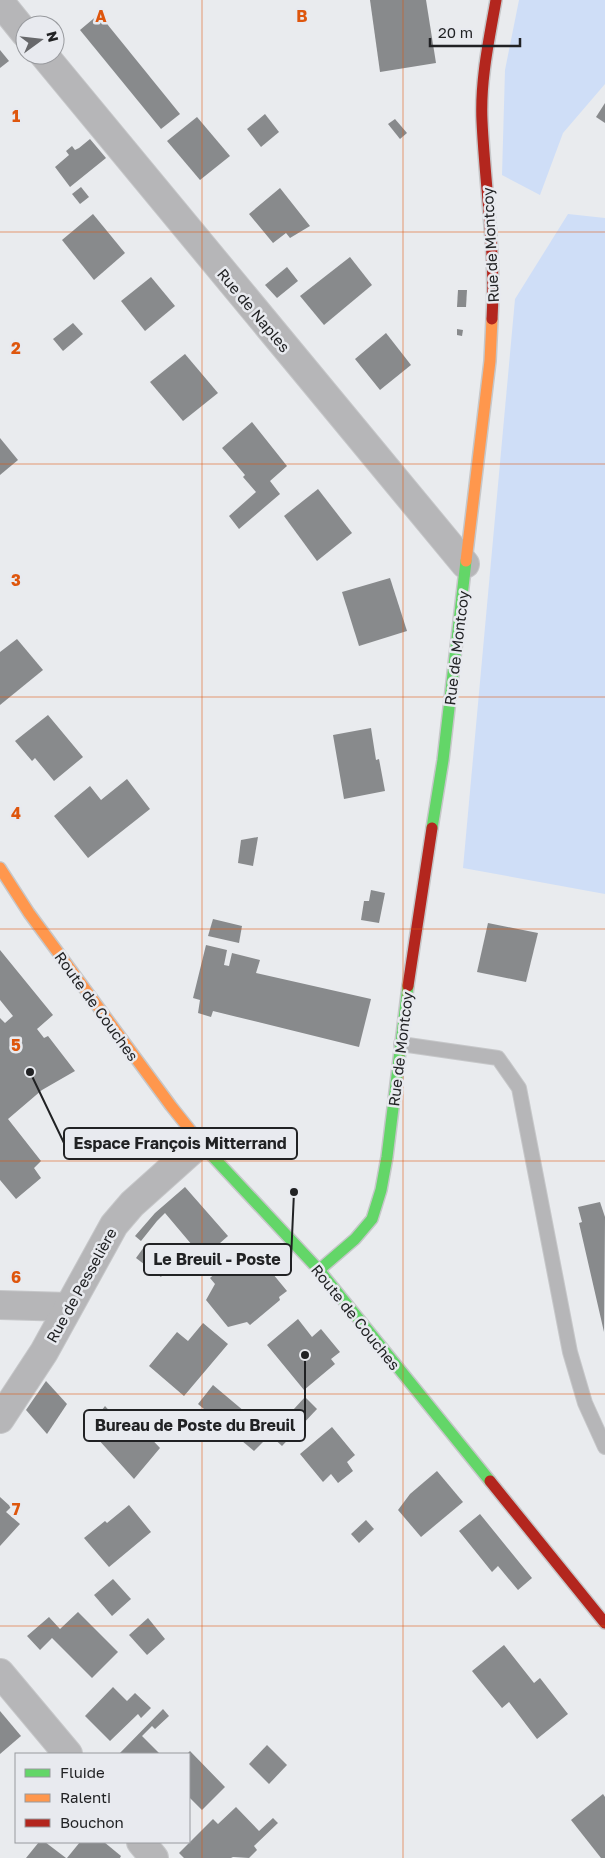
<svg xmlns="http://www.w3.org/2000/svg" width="605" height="1858" viewBox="0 0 605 1858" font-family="'Golos Text',sans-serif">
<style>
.green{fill:#cfdef7}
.building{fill:#888a8c}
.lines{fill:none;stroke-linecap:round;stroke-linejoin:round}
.lane-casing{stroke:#c6c7c9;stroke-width:16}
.street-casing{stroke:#c6c7c9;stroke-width:30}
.fast-casing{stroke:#c6c7c9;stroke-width:14}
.slow-casing{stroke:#c6c7c9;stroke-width:14}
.jam-casing{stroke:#c6c7c9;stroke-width:14}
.lane{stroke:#b6b6b8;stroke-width:14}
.street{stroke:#b6b6b8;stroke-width:28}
.fast{stroke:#63d668;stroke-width:11}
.slow{stroke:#ff974d;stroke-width:11}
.jam{stroke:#b3261e;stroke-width:11}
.grid{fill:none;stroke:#de560d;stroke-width:1;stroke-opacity:0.55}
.labels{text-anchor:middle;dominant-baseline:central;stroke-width:5;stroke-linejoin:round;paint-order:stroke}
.street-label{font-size:15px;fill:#212224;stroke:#e8eaef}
.grid-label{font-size:16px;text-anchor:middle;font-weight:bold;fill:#de560d;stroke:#e8eaef;stroke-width:5;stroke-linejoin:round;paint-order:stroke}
.leader{fill:none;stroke:#212224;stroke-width:2}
.callout-dot{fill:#212224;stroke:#e8eaef;stroke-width:2}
.callout{fill:#e8eaef;stroke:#212224;stroke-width:2}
.callout-label{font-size:16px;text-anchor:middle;font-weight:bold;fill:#212224}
</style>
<rect width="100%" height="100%" fill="#e9ebee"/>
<g class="green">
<path d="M519,0H605V84L563,133L540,195L502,175L505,70Z"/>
<path d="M568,214L605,218V894L463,868L515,299Z"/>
</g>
<g class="building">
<path d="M370,0H426L436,63L380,72Z"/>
<path d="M99,14L180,114L161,129L80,30Z"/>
<path d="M0,50L9,61L0,68Z"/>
<path d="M605,103V123L596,117Z"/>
<path d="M265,114L279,132L261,147L247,129Z"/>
<path d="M197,117L230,156L200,180L167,141Z"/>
<path d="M395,119L407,133L400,139L388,124Z"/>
<path d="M90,139L106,158L70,187L55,167L69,155L66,151L72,146L75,150L79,148Z"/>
<path d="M81,187L89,197L80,204L72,194Z"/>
<path d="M280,188L310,226L290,238L286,233L273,243L249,214Z"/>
<path d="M93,214L125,253L94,280L62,240Z"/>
<path d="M350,257L372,285L324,325L300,296Z"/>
<path d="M287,267L298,281L277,298L265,285Z"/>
<path d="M151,277L175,306L145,331L121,301Z"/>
<path d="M458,290H467L466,307H457Z"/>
<path d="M73,323L83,334L63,351L53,339Z"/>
<path d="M457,329L463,330L462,336L457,335Z"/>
<path d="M386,333L411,365L380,390L355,359Z"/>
<path d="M185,354L218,393L183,421L150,382Z"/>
<path d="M252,422L287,466L270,481L280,494L239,529L229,516L256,492L243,477L245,475L222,448Z"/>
<path d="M0,438L18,460L0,475Z"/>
<path d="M318,489L352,533L317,561L284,516Z"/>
<path d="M390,578L407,631L359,646L342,592Z"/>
<path d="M17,639L43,670L0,705V652Z"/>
<path d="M48,715L83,757L54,781L35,758L32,761L15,741Z"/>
<path d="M371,728L376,760L379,759L385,791L344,799L333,735Z"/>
<path d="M127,779L150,809L88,858L54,816L90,786L101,800Z"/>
<path d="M258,837L253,866L238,863L241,840Z"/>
<path d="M371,890L385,893L379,923L361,920L364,901H369Z"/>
<path d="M213,919L242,926L239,943L208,936Z"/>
<path d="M488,923L538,933L526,982L477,972Z"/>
<path d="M206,945L227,950L224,965L229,966L232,953L260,960L256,973L371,999L359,1047L213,1011L211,1017L198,1013L200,1000L193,998Z"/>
<path d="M0,950L53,1015L37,1029L44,1038L48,1036L75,1071L42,1090L8,1119L41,1161L34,1168L41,1178L16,1199L0,1180V1018L5,1023L13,1016L0,1000Z"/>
<path d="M185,1187L228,1236L203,1258L165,1213L157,1221L141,1241L135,1236L155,1213Z"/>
<path d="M600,1202L605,1217L604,1332L579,1223L582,1222L578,1207Z"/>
<path d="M249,1245L287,1291L279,1297L280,1300L250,1325L247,1322L228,1327L206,1300L215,1284L210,1278Z"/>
<path d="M144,1247L169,1265L161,1277L136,1258Z"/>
<path d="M298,1319L312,1337L321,1329L340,1352L331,1359L335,1364L304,1390L267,1345Z"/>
<path d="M203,1323L228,1344L184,1396L149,1366L177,1332L188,1341Z"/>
<path d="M46,1381L67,1404L47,1434L26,1410Z"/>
<path d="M213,1385L271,1434L254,1451L198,1404Z"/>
<path d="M305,1397L317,1409L282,1446L270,1435Z"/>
<path d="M105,1406L134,1438L143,1430L160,1448L134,1479L88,1428Z"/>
<path d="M332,1427L355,1455L347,1462L353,1471L338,1483L331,1474L323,1482L300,1454Z"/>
<path d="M437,1471L463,1502L421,1537L398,1510L410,1494Z"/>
<path d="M0,1497L11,1507L6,1512L20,1524L0,1546Z"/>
<path d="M129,1505L151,1532L109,1567L84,1538L105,1521L107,1523Z"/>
<path d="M480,1514L532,1578L518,1590L498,1566L492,1572L459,1531Z"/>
<path d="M366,1520L374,1529L359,1543L351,1534Z"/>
<path d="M113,1579L131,1599L112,1616L94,1595Z"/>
<path d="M78,1612L118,1652L92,1678L52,1638L40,1650L27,1636L49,1617L60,1629Z"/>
<path d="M148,1618L165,1639L147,1655L129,1635Z"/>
<path d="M504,1645L534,1683L540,1678L568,1714L537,1739L509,1702L502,1708L472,1671Z"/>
<path d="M113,1687L127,1701L135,1693L151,1708L141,1718L138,1714L110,1741L85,1716Z"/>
<path d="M163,1709L169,1716L155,1729L152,1726L142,1736L160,1754H119Z"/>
<path d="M0,1711L21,1736L0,1754Z"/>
<path d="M267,1745L287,1765L269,1784L249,1764Z"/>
<path d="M190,1751L225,1787L202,1810L189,1797V1754H187Z"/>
<path d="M603,1794L605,1797V1858H601L571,1820Z"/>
<path d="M236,1807L259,1831L273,1818L278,1823L254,1846L257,1850L249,1858L233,1857L231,1858H184L179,1853L213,1819L218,1824Z"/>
<path d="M39,1842H45L66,1858H26Z"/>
<path d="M80,1842H104L121,1856L120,1858H67Z"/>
</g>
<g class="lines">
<g class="lane-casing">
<path id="lane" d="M401,1044L498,1058L519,1088L570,1352L585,1403L605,1447"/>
</g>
<g class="street-casing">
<g id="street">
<path d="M0,2L25,33"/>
<path d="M44,55L465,564"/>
<path d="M0,1305L68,1307"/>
<path d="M0,1419L44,1352L114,1225L132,1204L200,1143"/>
<path d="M0,1673L68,1754"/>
<path d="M141,1842L154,1858"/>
</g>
</g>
<g class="fast-casing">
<g id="fast">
<path d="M432,828L443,760L466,561"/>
<path d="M202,1145L319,1270L490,1481"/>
<path d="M319,1270L355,1239L372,1219L381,1190L387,1157L408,986"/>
</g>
</g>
<g class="slow-casing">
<g id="slow">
<path d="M466,561L490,361L492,319"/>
<path d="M0,868L29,913L171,1106L202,1145"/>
</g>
</g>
<g class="jam-casing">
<g id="jam">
<path d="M492,319C496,253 485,187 482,121C480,81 489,40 496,0"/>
<path d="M408,986L432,828"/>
<path d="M490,1481L605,1623"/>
</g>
</g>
<use href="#lane" class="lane"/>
<use href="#street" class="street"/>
<use href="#fast" class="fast"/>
<use href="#slow" class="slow"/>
<use href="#jam" class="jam"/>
</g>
<path class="grid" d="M202,0V1858M403,0V1858M0,232H605M0,464H605M0,697H605M0,929H605M0,1161H605M0,1394H605M0,1626H605"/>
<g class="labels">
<g class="street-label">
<text transform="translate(490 245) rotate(-93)">Rue de Montcoy</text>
<text transform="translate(254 310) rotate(50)">Rue de Naples</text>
<text transform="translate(456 648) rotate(-83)">Rue de Montcoy</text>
<text transform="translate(97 1006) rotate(54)">Route de Couches</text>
<text transform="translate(400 1049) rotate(-83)">Rue de Montcoy</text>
<text transform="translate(81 1285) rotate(-61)">Rue de Pesselière</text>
<text transform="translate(356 1317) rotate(51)">Route de Couches</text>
</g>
</g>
<g class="grid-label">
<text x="101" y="22">A</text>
<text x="302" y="22">B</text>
<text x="16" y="122">1</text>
<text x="16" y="354">2</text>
<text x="16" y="586">3</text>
<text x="16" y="819">4</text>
<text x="16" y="1051">5</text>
<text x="16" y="1283">6</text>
<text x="16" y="1515">7</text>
</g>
<path class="leader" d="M30 1072L64 1143M294 1192L291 1259M305 1355L305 1426"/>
<g class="callout-dot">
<circle cx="30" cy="1072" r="5"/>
<circle cx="294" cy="1192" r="5"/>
<circle cx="305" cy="1355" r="5"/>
</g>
<g class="callout">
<rect x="64" y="1128" width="233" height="31" rx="5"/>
<rect x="144" y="1244" width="147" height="31" rx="5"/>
<rect x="84" y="1410" width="221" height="31" rx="5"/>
</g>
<g class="callout-label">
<text x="180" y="1149">Espace François Mitterrand</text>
<text x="217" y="1265">Le Breuil - Poste</text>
<text x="195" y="1431">Bureau de Poste du Breuil</text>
</g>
<rect x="15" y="1753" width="175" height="90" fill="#e8eaef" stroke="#989a9e"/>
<rect x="25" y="1769" width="25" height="8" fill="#63d668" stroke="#989a9e"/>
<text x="60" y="1778" font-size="15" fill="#212224">Fluide</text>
<rect x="25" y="1794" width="25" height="8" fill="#ff974d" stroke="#989a9e"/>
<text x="60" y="1803" font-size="15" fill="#212224">Ralenti</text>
<rect x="25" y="1819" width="25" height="8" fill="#b3261e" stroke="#989a9e"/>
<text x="60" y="1828" font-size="15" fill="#212224">Bouchon</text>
<g transform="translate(40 40) rotate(75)"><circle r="24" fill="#e8eaef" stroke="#989a9e"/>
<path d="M0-4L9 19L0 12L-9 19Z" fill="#67686b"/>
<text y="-8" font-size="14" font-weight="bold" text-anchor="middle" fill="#212224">N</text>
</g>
<path d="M430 38v8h90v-8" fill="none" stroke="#212224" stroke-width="2.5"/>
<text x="438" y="38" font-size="15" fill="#212224" stroke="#e8eaef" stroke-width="4" paint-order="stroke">20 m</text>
</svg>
